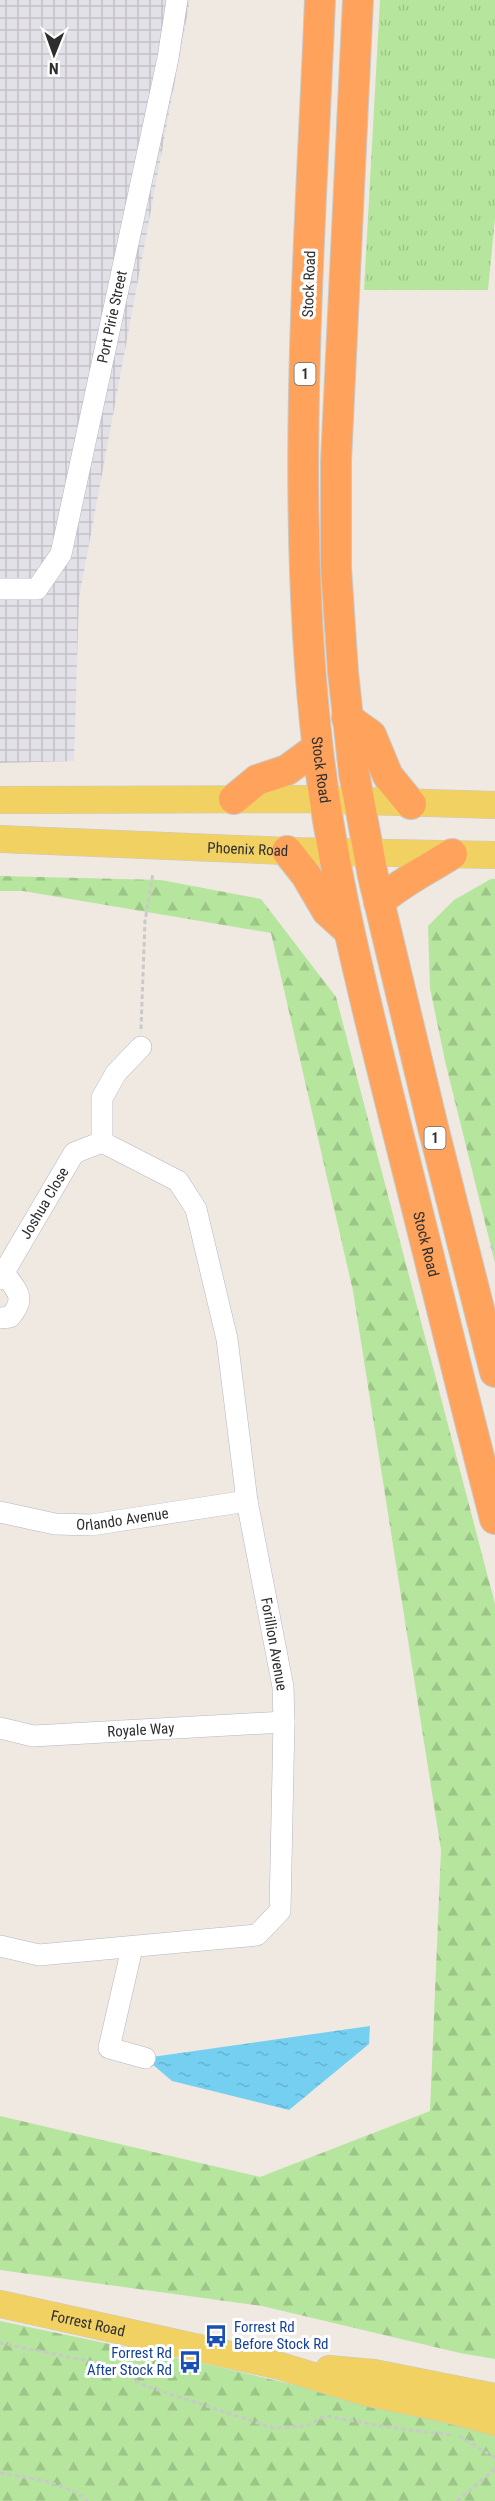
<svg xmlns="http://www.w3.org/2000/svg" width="495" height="2501" font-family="'Roboto Condensed',sans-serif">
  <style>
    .industrial { fill: url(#industrial-grid) }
    .grass { fill: url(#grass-tufts) }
    .forest { fill: url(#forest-firs) }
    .water { fill: url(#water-ripples) }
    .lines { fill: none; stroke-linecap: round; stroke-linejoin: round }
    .minor-casing { stroke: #b4b7c1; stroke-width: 22 }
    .major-casing { stroke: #c9c9c9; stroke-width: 28 }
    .highway-casing { stroke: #c9c9c9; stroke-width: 32 }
    .path { stroke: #c9c9c9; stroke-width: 3; stroke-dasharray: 4.5 3; stroke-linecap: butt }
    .minor { stroke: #fff; stroke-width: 21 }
    .major { stroke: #f2d163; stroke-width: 27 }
    .highway { stroke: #ffa35c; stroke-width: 30 }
    .labels { text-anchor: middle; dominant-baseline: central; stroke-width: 6; stroke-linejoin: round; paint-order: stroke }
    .shield { fill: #fff; stroke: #6d6d6d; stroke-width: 1.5 }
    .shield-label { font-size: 14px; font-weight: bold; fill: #2e2e2e }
    .street-label { font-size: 15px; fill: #2e2e2e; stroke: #fff }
    .transit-label { font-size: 15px; fill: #164399; stroke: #fff; text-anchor: start }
  </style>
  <defs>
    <pattern id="industrial-grid" width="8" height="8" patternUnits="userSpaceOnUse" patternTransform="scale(1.5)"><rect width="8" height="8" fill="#e3e1e8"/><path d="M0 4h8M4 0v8" fill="none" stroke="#c3c1c7"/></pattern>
    <pattern id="grass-tufts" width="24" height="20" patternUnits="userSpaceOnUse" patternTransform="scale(1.5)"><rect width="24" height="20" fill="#b6e59e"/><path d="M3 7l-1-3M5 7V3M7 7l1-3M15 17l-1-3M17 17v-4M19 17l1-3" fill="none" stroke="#9dc588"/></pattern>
    <pattern id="forest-firs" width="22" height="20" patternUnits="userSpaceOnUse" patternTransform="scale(1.5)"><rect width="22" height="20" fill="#b6e59e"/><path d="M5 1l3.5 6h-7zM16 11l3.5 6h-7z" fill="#9dc588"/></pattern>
    <pattern id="water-ripples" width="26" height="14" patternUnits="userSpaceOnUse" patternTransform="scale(1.5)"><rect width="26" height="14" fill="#75cff0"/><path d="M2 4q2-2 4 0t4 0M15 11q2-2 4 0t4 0" fill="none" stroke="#66b2ce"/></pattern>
  </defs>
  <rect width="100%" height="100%" fill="#efe9e1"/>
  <polygon class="industrial" points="0,0 190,0 79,598 74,761 0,763"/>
  <polygon class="grass" points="380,0 495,0 495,218 488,290 364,290"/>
  <g class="forest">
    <polygon points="0,876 161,880 261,899 336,997 495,1604 495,2359 460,2353 262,2306 0,2270 0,2116 260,2177 430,2111 441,1850 353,1291 271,933 23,891 0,891"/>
    <polygon points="491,879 495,879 495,1263 445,1061 430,988 428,926 454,900"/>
    <polygon points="0,2321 224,2368 495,2433 495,2501 0,2501"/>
  </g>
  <polygon class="water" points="370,2026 369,2044 289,2110 172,2081 145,2058"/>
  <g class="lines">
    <g class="minor-casing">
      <g id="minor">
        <path id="s1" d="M0 589H37L61 554 168 58 177 0"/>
        <polyline points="102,1142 102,1098 116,1073 141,1047"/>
        <path id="s2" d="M0 1279 74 1153 102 1142"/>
        <path d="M0 1318 10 1317C27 1298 17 1291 4 1273"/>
        <path id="s3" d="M0 1512 55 1524 91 1525 247 1501"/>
        <path id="s4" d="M0 1728 33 1736 284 1722"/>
        <polyline points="0,1946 39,1955 257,1935 280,1911 284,1722 283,1687 247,1501 227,1339 196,1209 178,1181 102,1142"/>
        <polyline points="132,1948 109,2048 145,2058"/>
      </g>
    </g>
    <g class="major-casing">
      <g id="major">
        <polyline points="0,800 299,799 495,805"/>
        <path id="s5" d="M0 839 287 851 495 855"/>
        <path id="s6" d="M0 2304 280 2366 369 2393 447 2409 495 2422"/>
        <polyline points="329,2369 374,2373 495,2397"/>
      </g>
    </g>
    <g class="highway-casing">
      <g id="highway">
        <path id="s7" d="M320 0C310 249 289 502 318 750 333 878 366 1004 397 1129 430 1259 461 1389 495 1519"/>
        <polyline points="358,0 336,461 336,567 343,672 354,773 373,876 433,1127 495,1372"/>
        <polyline points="347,718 371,735 388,776 411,804"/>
        <polyline points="234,799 257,780 287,770 317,748"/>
        <polyline points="287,851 306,875 327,911 349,931"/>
        <path d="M379 902C401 882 427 870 452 854"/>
      </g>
    </g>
    <g class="path">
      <polyline points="141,1029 145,921 153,873"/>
      <polyline points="491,1246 495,1252"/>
      <polyline points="0,2343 118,2367 140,2384 273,2428 306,2426 326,2416 393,2428 452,2435"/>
      <polyline points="459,2436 495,2458"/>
      <path d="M0 2473C31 2478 63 2481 88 2501"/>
      <polyline points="457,2501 495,2469"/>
    </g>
    <use href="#minor" class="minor"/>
    <use href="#major" class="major"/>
    <use href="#highway" class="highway"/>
  </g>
  <defs>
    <g id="bus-bare" transform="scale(1.8)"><path d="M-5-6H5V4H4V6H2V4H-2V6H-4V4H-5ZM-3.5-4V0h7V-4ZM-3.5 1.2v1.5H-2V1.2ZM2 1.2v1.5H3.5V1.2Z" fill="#1a4fb4" stroke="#fff" stroke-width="2.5" paint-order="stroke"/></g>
  </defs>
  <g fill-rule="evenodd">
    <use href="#bus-bare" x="216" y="2336"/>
    <use href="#bus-bare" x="190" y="2362"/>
  </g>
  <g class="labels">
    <g class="shield">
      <rect x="294.5" y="363" width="21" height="22" rx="4.5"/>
      <rect x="424.5" y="1127" width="21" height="22" rx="4.5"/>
    </g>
    <g class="shield-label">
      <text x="305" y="374">1</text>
      <text x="435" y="1138">1</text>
    </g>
    <g class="street-label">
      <text transform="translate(309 284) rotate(-88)">Stock Road</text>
      <text stroke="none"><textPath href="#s1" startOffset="322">Port Pirie Street</textPath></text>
      <text stroke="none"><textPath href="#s7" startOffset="771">Stock Road</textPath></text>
      <text stroke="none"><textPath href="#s5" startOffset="248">Phoenix Road</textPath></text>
      <text stroke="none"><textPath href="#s2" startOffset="88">Joshua Close</textPath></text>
      <text stroke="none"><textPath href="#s7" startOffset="1257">Stock Road</textPath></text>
      <text stroke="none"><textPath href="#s3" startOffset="124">Orlando Avenue</textPath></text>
      <text transform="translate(274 1644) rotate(80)">Forillion Avenue</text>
      <text stroke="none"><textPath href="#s4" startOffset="142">Royale Way</textPath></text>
      <text stroke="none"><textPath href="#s6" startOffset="90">Forrest Road</textPath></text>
    </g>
    <g class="transit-label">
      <text x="234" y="2327">Forrest Rd<tspan x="234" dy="17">Before Stock Rd</tspan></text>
      <text x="172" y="2353" text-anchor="end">Forrest Rd<tspan x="172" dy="17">After Stock Rd</tspan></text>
    </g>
  </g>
  <g transform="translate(54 54) rotate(181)" stroke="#ffffff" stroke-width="4.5" paint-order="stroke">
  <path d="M0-4.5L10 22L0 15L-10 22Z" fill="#2e2e2e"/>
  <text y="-9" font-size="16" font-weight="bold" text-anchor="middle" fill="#2e2e2e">N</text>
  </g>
</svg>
